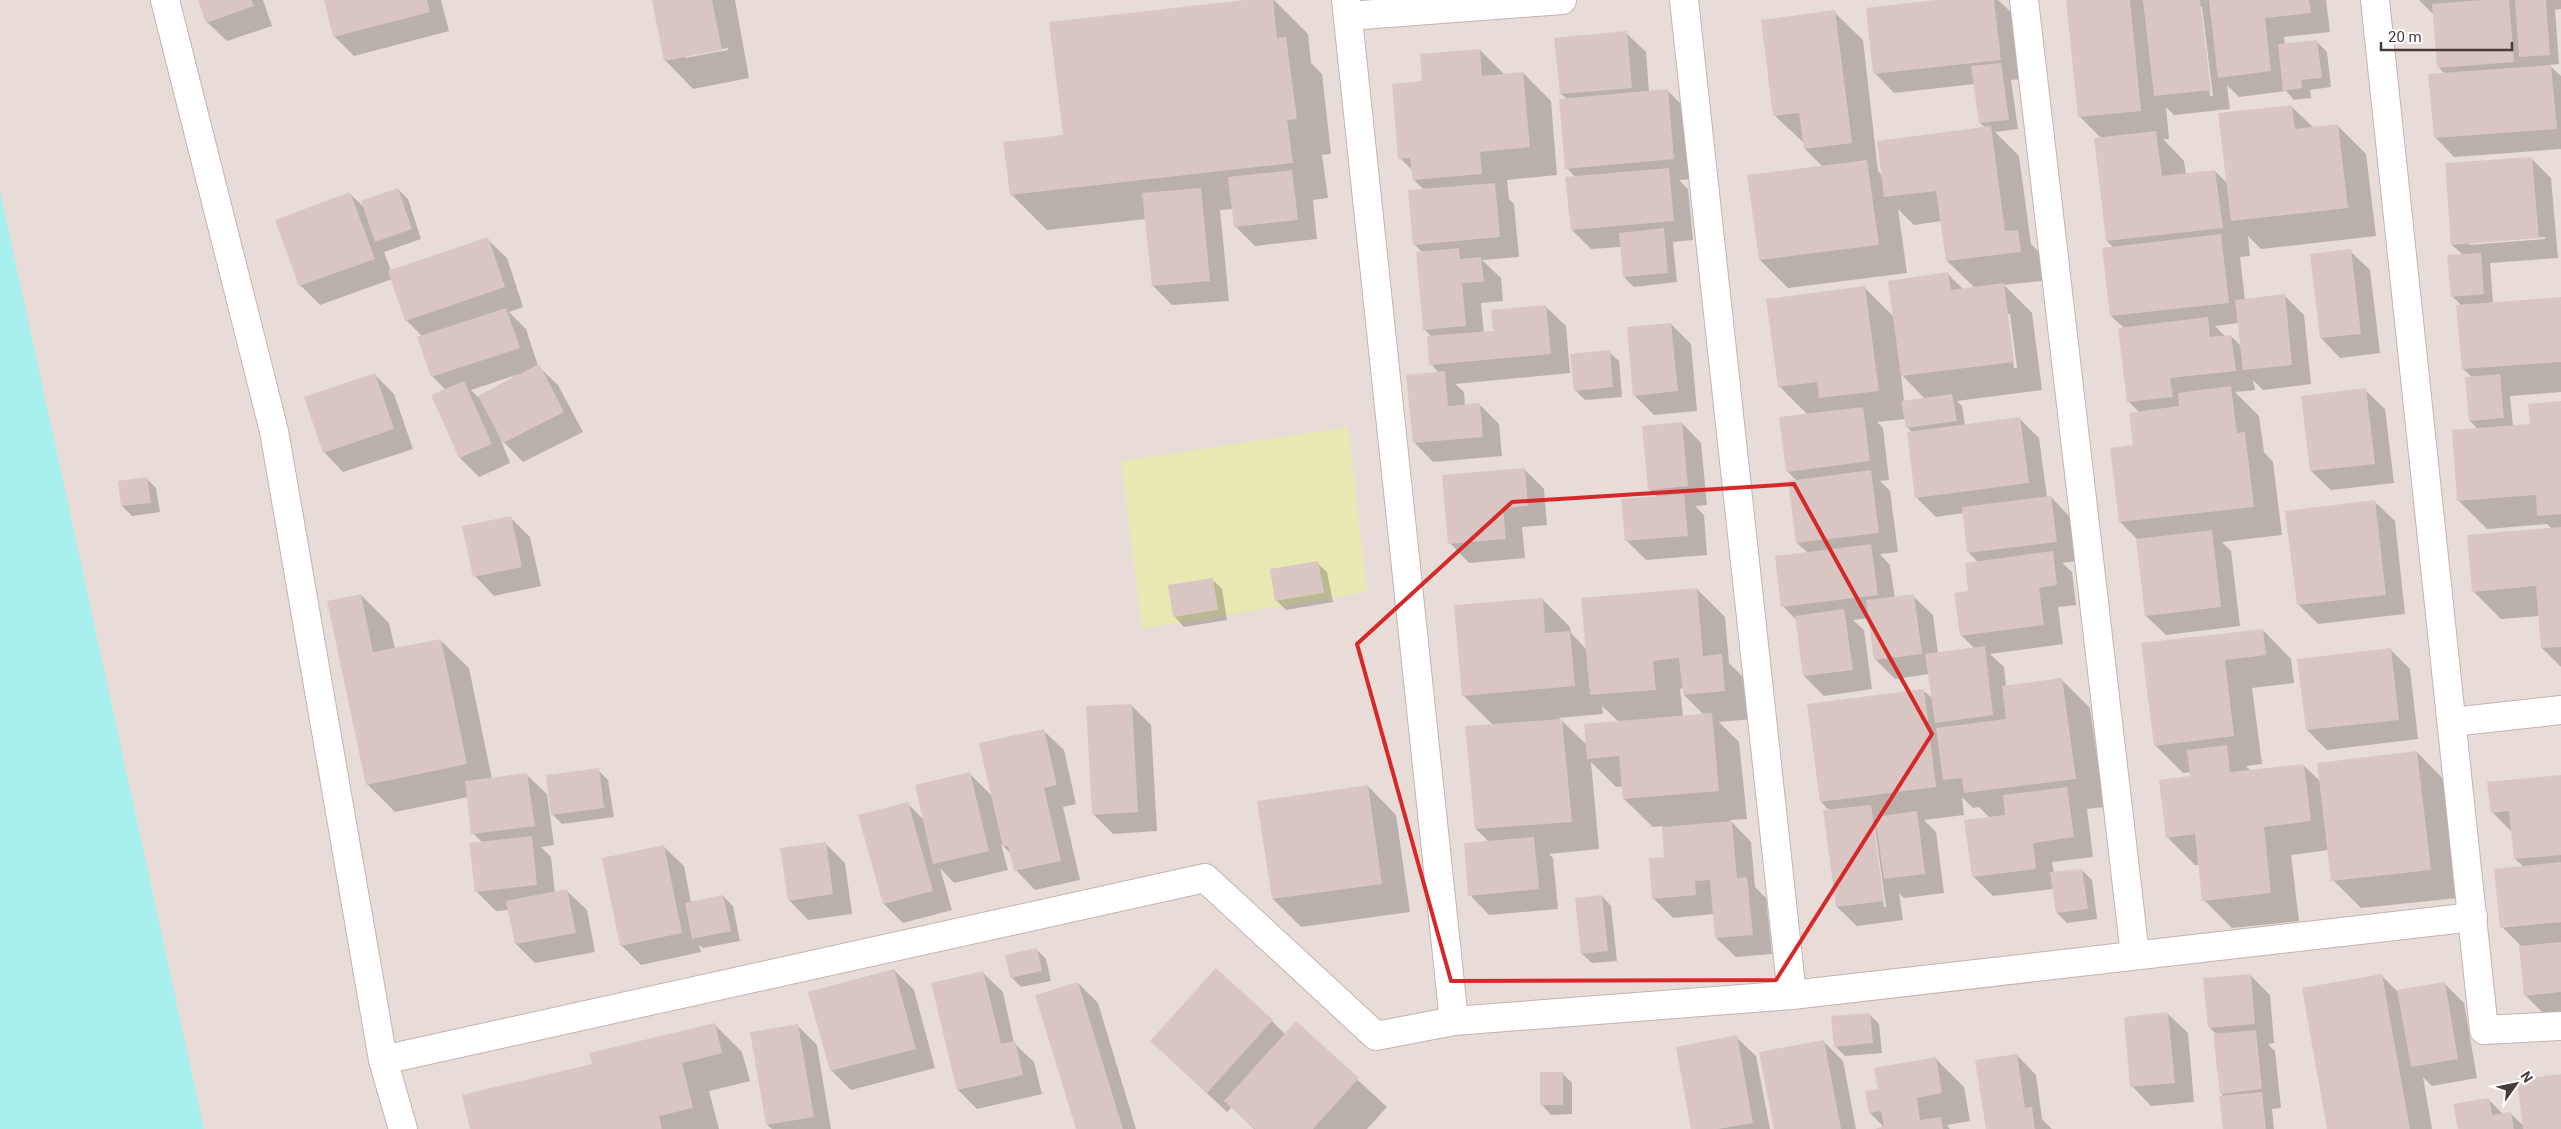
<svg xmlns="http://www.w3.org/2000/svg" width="2561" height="1129" font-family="Roboto,sans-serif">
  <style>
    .residential { fill: #e8dcd8 }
    .green { fill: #e8e8b3 }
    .water { fill: #a7f0ed }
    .shadow { fill: #0003; fill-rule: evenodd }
    .building { fill: #d9c6c2 }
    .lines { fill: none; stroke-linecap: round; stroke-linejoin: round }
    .minor-casing { stroke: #c3b3af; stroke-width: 30 }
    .minor { stroke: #fff; stroke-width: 28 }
    .marked { fill: none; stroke: #d62828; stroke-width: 4; stroke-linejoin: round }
  </style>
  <rect width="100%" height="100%" fill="#f5ecea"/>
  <polygon class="residential" points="0,0 2561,0 2561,1129 138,1129 0,463"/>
  <polygon class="green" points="1348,427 1367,592 1142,629 1121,461"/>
  <polygon class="water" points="0,191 204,1129 0,1129"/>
  <g class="shadow">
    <polygon points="200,0 263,0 272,26 227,41 207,22"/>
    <polygon points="325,0 441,0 449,31 354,56 334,36"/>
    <path d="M654 0H735L749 78 693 89 665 60ZM728 48V50L685 58V56Z"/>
    <polygon points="1256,0 1274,0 1308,34 1311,63 1322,74 1331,154 1322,155 1328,198 1313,200 1317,239 1255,246 1235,226 1233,209 1220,210 1229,301 1172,305 1153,286 1146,219 1047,230 1011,194 1064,136"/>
    <path d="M1946 0H1998L2013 14 2020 79 2011 80 2018 129 1995 132 2019 156 2031 244 2046 259 2049 280 2004 285 2032 313 2042 390 1957 401 1962 406 1965 425 2019 418 2039 438 2047 497H2051L2070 517 2076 561 2062 563 2072 572 2076 605 2058 607 2063 644 1990 654 2004 667 2006 687 2062 680 2090 708 2104 807 2087 809 2093 857 2052 862 2054 873 2082 870 2092 880 2097 919 2067 923 2057 913 2053 889 1993 896 1974 877 1990 818 1979 807 1973 808 1962 797 1964 815 1924 820 1936 832 1944 893 1904 898 1899 893 1903 920 1857 926 1837 907 1830 811 1821 802 1923 690 1933 699 1929 674 1895 679 1875 659 1870 618 1853 620 1864 630 1872 689 1824 696 1804 676 1797 621 1783 606 1808 553 1797 543V481L1787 471 1808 415 1779 386 1864 287 1894 317 1948 274 1964 290 1975 288 1947 261 1942 221 1914 225 1898 209 1907 273 1788 288 1760 260 1823 167 1805 149 1804 143 1774 115 1834 12 1863 40 1878 171 1883 177 1986 128 1980 123 1975 84 1894 93 1875 73ZM2007 314H2010L2017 368H2014ZM1901 374 1925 399 1904 402ZM1905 419 1907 427 1912 432 1916 497 1936 517 1964 513 1969 553 1978 562 1961 635 1975 649 1938 654 1933 615 1913 596 1895 598 1890 565 1880 554 1898 552 1890 491 1880 481 1889 480 1883 428 1877 422ZM1873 827H1875L1886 907H1884Z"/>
    <path d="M2067 0H2326L2330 32 2284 37 2285 45 2317 42 2327 52 2331 87 2310 90 2311 98 2294 100 2286 91 2239 97 2227 85 2230 109 2174 115 2166 107 2169 139H2163L2184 161 2186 174 2215 171 2228 184 2291 106 2314 128 2338 126 2366 154 2376 236 2261 249 2248 236 2250 256 2240 257 2245 300 2284 295 2304 315 2311 384 2263 390 2253 380 2255 390 2235 392 2259 416 2264 452 2273 462 2282 535 2222 542 2231 551 2240 626 2166 635 2146 616 2137 539 2120 522 2139 412 2128 401 2124 328 2111 316 2114 248 2107 241 2102 139 2079 116ZM2200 7H2202L2213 96H2210ZM2239 323 2241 346 2231 336 2226 337 2215 326Z"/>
    <polygon points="2419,0 2561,0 2561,9 2555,10 2559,64 2549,65 2561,76 2561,149 2454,157 2435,137 2445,74 2438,67 2434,15"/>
    <polygon points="1626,33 1646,52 1649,92 1667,90 1687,110 1693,179 1679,180 1688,189 1693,240 1673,242 1677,282 1634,287 1624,277 1621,247 1591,249 1572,230 1575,177 1567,168 1567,99 1561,94"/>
    <polygon points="1480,50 1505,75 1523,73 1551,101 1557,175 1507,180 1509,199 1514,204 1519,257 1482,260 1501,278 1503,301 1481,303 1484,333 1494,332 1546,307 1566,326 1570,373 1455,384 1464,392 1465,406 1480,405 1499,424 1502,456 1433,462 1414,442 1439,373 1431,364 1432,337 1424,329 1422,252 1414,244 1424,190 1414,180 1413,171 1400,158 1423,83"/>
    <path d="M2531 158 2551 178 2558 258 2490 263 2493 303 2561 298V392L2510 396 2513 426 2531 425 2561 403V667L2542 648 2539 616 2501 619 2473 591 2552 529 2547 524 2487 529 2459 501 2478 429 2470 421 2466 378 2472 377 2463 369 2462 306 2452 296 2463 255 2452 245ZM2545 237V239L2469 245V243Z"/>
    <path d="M398 189 408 199 421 239 384 252 391 271 487 239 507 258 523 307 509 312 526 329 538 366 558 385 583 432 523 462 500 438 510 463 479 477 460 458 446 390 432 376 423 337 406 320 392 279 320 305 301 286 276 221 349 193 365 208ZM519 374 478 397 471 390Z"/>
    <polygon points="2350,251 2370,270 2380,353 2340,358 2321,338"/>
    <polygon points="1671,324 1691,344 1697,411 1654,415 1634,395"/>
    <polygon points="1609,352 1619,361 1622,397 1585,400 1575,390"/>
    <polygon points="375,375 394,394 413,449 343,472 324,452"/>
    <polygon points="2365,390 2385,409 2394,483 2331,490 2311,471"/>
    <polygon points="1682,423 1701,443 1707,505 1695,506 1704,515 1707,555 1646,560 1626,540 1657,497 1649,489"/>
    <polygon points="1524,469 1544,489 1547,525 1522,527 1525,558 1469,563 1450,543"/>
    <polygon points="146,478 156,488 160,512 132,516 122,506"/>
    <polygon points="2375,502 2395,521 2405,614 2318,624 2298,604"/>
    <polygon points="511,518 530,537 541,586 494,596 475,576"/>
    <polygon points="1317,563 1327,572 1333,602 1286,610 1276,600"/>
    <polygon points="1212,579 1222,589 1227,620 1184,627 1175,617"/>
    <path d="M1697 589 1725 617 1729 663 1750 684 1753 719 1719 722 1739 742 1747 819 1730 820 1751 842 1755 887 1766 898 1772 954 1736 957 1716 938 1714 914 1673 918 1654 899 1666 858 1663 826 1653 827 1624 799 1623 786 1616 787 1591 762 1599 849 1549 854 1553 858 1558 909 1489 915 1470 895 1489 842 1476 829 1493 725 1463 695 1542 599 1570 627 1571 633 1587 650ZM1683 688 1684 695 1704 715 1683 716 1680 689ZM1602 706 1619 722 1587 745 1559 718 1603 714Z"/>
    <polygon points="361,595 389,623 395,649 440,640 469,668 492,779 527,775 547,794 554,845 541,847 551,857 555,893 567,891 587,910 595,952 535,963 516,944 509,910 496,911 476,891 482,842 473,833 468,797 395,812 367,784"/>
    <polygon points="2263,630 2291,659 2294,683 2252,688 2262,764 2246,766 2251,771 2303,765 2321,782 2417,752 2445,781 2458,898 2361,908 2333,880 2329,850 2291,855 2299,921 2232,928 2204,900 2200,865 2195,865 2167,837 2191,777 2191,772 2183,773 2155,745 2143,644"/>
    <polygon points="2390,649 2410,669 2418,739 2327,750 2307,730"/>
    <polygon points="1131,705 1151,725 1157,831 1113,834 1093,814"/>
    <polygon points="1044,731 1064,750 1076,804 1063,807 1080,880 1035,890 1016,870 1011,854 1001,844 1008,870 954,883 940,868 952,910 903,923 884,904 907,803 924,820 970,774 993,797"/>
    <polygon points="598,770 608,780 614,817 562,824 552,814"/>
    <polygon points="2561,777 2561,1013 2545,1015 2525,995 2521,946 2502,927 2524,867 2515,859 2512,832 2492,812"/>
    <polygon points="1368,786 1396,815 1410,912 1301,927 1273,899"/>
    <polygon points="825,843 845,863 852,914 808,920 789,900"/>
    <polygon points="664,847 684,866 691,903 723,896 733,906 740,941 703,948 699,945 701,952 641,965 621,945"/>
    <polygon points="1602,896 1611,906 1617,961 1592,963 1582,954"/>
    <polygon points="1036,949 1046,959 1051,981 1021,987 1011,977"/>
    <polygon points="894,970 914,990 935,1068 851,1090 831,1070"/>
    <polygon points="983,973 1003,992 1014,1043 1034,1062 1042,1094 977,1109 958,1090"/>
    <polygon points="2250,975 2270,995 2274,1043 2268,1044 2275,1051 2281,1108 2272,1109 2274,1129 2224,1129 2224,1097 2221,1093 2217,1035 2209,1027"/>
    <polygon points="2381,975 2397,991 2444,983 2464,1003 2477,1078 2432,1086 2423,1077 2432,1129 2328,1129"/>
    <polygon points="1078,983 1098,1003 1136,1129 1077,1129"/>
    <polygon points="1869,1014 1879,1024 1882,1053 1845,1056 1835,1046"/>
    <polygon points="2168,1014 2188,1033 2194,1102 2151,1106 2132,1086"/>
    <polygon points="1272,1021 1286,1035 1296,1023 1387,1107 1367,1129 1254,1129 1232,1107 1227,1112 1151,1041"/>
    <polygon points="714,1024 742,1052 750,1081 709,1091 719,1129 471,1129 594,1064"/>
    <polygon points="797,1025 817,1045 831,1129 772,1129 767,1125"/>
    <polygon points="1736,1037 1756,1056 1770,1129 1692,1129"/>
    <polygon points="1823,1041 1843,1061 1856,1129 1775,1129"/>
    <polygon points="2017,1055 2036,1075 2042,1119 2052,1129 1987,1129"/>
    <polygon points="1936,1059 1964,1087 1970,1121 1947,1125 1950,1129 1876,1129 1885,1128 1870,1113 1879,1090"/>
    <polygon points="1562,1073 1572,1083 1572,1114 1551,1115 1542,1105"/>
    <polygon points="2561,1075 2561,1129 2459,1129 2489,1100 2504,1115 2511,1114 2524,1126"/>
  </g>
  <g class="building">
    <polygon points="198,0 251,0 254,6 206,23"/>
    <polygon points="324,0 427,0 430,12 333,37"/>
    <polygon points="652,0 712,0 722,50 664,61"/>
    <polygon points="1245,0 1273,0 1277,38 1286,37 1297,119 1287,120 1293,163 1010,195 1003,142 1063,135 1049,22"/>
    <polygon points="1935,0 1994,0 2001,60 1873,74 1866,8"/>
    <polygon points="2066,0 2130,0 2141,111 2078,117"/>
    <polygon points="2143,0 2200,0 2211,90 2154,96"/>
    <polygon points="2209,0 2309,0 2311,13 2265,18 2271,71 2218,78"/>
    <polygon points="2483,0 2509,0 2514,62 2437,68 2432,4"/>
    <polygon points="2515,0 2546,0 2550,55 2519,57"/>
    <polygon points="1835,10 1852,143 1804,149 1799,113 1773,116 1761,20"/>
    <polygon points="1627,31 1632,88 1560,94 1554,38"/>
    <polygon points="2317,40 2322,78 2301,80 2302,88 2283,91 2278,44"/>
    <polygon points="1480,49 1482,76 1523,72 1530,147 1480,152 1482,174 1413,180 1410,158 1398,159 1392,84 1422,81 1420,54"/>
    <polygon points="2001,63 2009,120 1979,123 1971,66"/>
    <polygon points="2551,65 2557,129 2434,138 2428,74"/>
    <polygon points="1668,89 1674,159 1565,169 1559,99"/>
    <polygon points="2292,105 2295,129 2338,124 2348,208 2231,221 2218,113"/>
    <polygon points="1991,126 2005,231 2018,230 2021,252 1946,261 1936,191 1884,197 1877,141"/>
    <polygon points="2156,131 2162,176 2215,170 2223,228 2106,241 2094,138"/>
    <polygon points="2532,157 2539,238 2451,245 2445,163"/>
    <polygon points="1867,160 1879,245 1759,260 1747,175"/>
    <polygon points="1669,168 1674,221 1571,230 1565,177"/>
    <polygon points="1292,170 1298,220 1234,227 1228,177"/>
    <polygon points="1495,183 1500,237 1413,245 1408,190"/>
    <polygon points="398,188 412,229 375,242 361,201"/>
    <polygon points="1201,188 1210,281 1152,286 1142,193"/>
    <polygon points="350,192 375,259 299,286 275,220"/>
    <polygon points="1664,228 1668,273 1623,277 1619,233"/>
    <polygon points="2221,234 2229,303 2110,316 2102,248"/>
    <polygon points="488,237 505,287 405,321 388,271"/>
    <polygon points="1459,248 1460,259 1481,257 1484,282 1462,283 1466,326 1423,330 1416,252"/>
    <polygon points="2351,249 2361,334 2320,338 2310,254"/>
    <polygon points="2481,253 2484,294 2451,297 2447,255"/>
    <polygon points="1948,272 1951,290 2004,283 2014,362 1901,376 1888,281"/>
    <polygon points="1865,286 1879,391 1819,398 1817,382 1778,387 1766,299"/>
    <polygon points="2285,294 2292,365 2243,370 2235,300"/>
    <polygon points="2561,297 2561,362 2462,369 2456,305"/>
    <polygon points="1546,305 1551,354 1429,365 1427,336 1493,331 1491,310"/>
    <polygon points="506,308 520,348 431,377 417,337"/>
    <polygon points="2208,317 2210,337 2231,335 2236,371 2170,378 2173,397 2127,402 2118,328"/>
    <polygon points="1671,323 1678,391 1633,396 1627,327"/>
    <polygon points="1610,350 1613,387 1574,391 1570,354"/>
    <polygon points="539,364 564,412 503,443 478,396"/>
    <polygon points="1445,371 1448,406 1480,403 1483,437 1413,443 1406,375"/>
    <polygon points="375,373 394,429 323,453 304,397"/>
    <polygon points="2500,374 2504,418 2469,421 2465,377"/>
    <polygon points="464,381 492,444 459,458 431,395"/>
    <polygon points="2231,386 2237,433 2245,432 2254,507 2119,522 2110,448 2133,445 2129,413 2179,406 2178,393"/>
    <polygon points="2366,388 2375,464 2310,471 2301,396"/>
    <polygon points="1952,394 1957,421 1906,428 1901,401"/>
    <polygon points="2561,401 2561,514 2537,516 2536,495 2457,501 2452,430 2530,424 2528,404"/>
    <polygon points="1863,407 1870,461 1786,472 1779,417"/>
    <polygon points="2020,417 2029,483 1915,498 1907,432"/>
    <polygon points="1682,422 1688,486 1648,490 1642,426"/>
    <polygon points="1525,468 1528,506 1503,508 1506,539 1448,544 1442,475"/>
    <polygon points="1871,470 1879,533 1796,543 1788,481"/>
    <polygon points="147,477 151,503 121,506 118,481"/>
    <polygon points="1684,494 1688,536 1625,541 1621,499"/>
    <polygon points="2051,496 2057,542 1967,553 1962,507"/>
    <polygon points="2375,500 2386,595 2297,605 2285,511"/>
    <polygon points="511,516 522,567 473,577 462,526"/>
    <polygon points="2561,527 2561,647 2541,648 2536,586 2472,592 2467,535"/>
    <polygon points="2212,530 2221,607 2145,616 2136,539"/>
    <polygon points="1871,544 1878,595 1781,607 1775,556"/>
    <polygon points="2053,551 2057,585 2039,588 2044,625 1960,636 1954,593 1968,591 1965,563"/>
    <polygon points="1318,561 1324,593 1275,601 1270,569"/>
    <polygon points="1213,578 1218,610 1173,617 1168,585"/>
    <polygon points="1697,588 1703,656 1722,654 1725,691 1683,695 1679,658 1653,661 1656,690 1590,695 1581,598"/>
    <polygon points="361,594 373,652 441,639 467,764 366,785 327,601"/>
    <polygon points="1914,594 1922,654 1874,660 1866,600"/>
    <polygon points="1543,598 1545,633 1570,631 1575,686 1462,696 1454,605"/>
    <polygon points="1844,609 1853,670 1803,676 1795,616"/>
    <polygon points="2263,629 2266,655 2225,660 2234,736 2154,746 2141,643"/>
    <polygon points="1985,646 1993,715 1935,723 1925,654"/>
    <polygon points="2391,648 2399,720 2306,730 2297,659"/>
    <polygon points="2062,678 2076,779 1964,793 1962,778 1943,780 1936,728 2006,719 2002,686"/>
    <polygon points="1924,689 1936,787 1820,802 1807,704"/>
    <polygon points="1132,704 1138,812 1092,815 1086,706"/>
    <polygon points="1712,713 1719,791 1623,799 1619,756 1587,759 1584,724"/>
    <polygon points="1562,719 1572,822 1475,829 1465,726"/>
    <polygon points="1044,729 1057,785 1044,788 1061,861 1014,871 1008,846 1003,847 979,743"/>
    <polygon points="2227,745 2230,772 2304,764 2311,821 2264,827 2271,893 2202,901 2195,834 2166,838 2159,780 2190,776 2187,750"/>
    <polygon points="2417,751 2431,870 2331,881 2317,763"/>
    <polygon points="599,768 604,808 551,815 546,775"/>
    <polygon points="970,772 989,851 933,864 915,785"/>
    <polygon points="527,773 535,826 471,834 465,781"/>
    <polygon points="2561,775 2561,855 2514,859 2509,811 2491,813 2487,782"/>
    <polygon points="1368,785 1382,884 1272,899 1257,801"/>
    <polygon points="2067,787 2074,837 2033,843 2036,869 1972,877 1964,820 2005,815 2003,795"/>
    <polygon points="908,802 933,891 883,904 858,815"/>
    <polygon points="1871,805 1884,901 1836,907 1823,810"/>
    <polygon points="1917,811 1925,874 1884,879 1875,817"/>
    <polygon points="1732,821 1737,878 1747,877 1753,935 1715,938 1710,880 1695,881 1696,895 1652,899 1649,858 1664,857 1662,827"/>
    <polygon points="532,836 537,885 475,892 469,843"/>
    <polygon points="1534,837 1539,889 1468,896 1464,843"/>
    <polygon points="826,842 833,894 788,901 780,848"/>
    <polygon points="664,845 682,933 620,946 602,858"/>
    <polygon points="2561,862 2561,922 2500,928 2494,869"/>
    <polygon points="2082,869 2088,909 2056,913 2050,872"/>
    <polygon points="567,889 576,933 515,944 506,901"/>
    <polygon points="723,895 731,931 692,939 685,903"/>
    <polygon points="1602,895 1608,951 1581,954 1575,898"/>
    <polygon points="2561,942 2561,992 2524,996 2519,946"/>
    <polygon points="1037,948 1042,971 1010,978 1005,955"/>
    <polygon points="1216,968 1273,1020 1207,1093 1150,1041"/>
    <polygon points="894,969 916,1049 830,1071 808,992"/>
    <polygon points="983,971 1001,1044 1015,1041 1023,1075 957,1090 931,983"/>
    <polygon points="2251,974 2255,1024 2208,1028 2203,978"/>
    <polygon points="2382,974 2410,1129 2327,1129 2302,988"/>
    <polygon points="1078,982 1123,1129 1076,1129 1035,995"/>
    <polygon points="2445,982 2458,1059 2411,1067 2397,990"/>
    <polygon points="2168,1012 2175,1083 2130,1087 2124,1017"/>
    <polygon points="1870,1013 1873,1043 1834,1047 1831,1016"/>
    <polygon points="1296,1021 1359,1078 1313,1129 1255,1129 1224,1101"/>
    <polygon points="715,1023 722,1053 682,1063 693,1108 659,1116 662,1129 470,1129 462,1095 592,1064 589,1053"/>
    <polygon points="798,1024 814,1117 766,1125 750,1032"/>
    <polygon points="2256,1030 2262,1089 2220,1094 2213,1034"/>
    <polygon points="1737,1035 1753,1123 1718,1129 1691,1129 1676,1047"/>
    <polygon points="1824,1040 1841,1129 1774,1129 1759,1052"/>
    <polygon points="2017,1054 2025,1108 2032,1107 2035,1129 1986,1129 1975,1060"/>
    <polygon points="1936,1057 1942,1093 1917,1098 1920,1120 1941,1117 1943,1129 1875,1129 1884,1126 1881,1111 1869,1113 1865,1091 1878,1089 1874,1068"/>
    <rect x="1540" y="1072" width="23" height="33"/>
    <polygon points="2561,1074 2561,1129 2523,1129 2517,1079"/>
    <polygon points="2262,1092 2266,1129 2223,1129 2219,1096"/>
    <polygon points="2489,1098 2492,1115 2511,1112 2514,1129 2458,1129 2453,1104"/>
  </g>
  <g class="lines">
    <g class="minor-casing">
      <g id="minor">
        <polyline points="165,0 274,431 383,1060 403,1129"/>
        <polyline points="1346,0 1454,1021"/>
        <polyline points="1684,0 1792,995"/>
        <polyline points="2024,0 2135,955"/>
        <polyline points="2375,0 2484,1030 2561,1026"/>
        <polyline points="1348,16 1562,0"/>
        <polyline points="2452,722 2561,710"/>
        <polyline points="383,1060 1205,878 1376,1036 1454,1021 1792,995 2473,917"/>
      </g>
    </g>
    <use href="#minor" class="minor"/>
  </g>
  <path class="marked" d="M1794 484 1932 734 1776 980 1451 981 1357 644 1512 502Z"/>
  <g transform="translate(2516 1084) rotate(57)" stroke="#ffffff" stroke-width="4" paint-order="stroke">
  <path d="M0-4L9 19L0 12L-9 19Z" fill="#493a38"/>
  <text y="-8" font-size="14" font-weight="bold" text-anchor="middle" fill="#493a38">N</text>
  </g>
  <path d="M2381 42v8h131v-8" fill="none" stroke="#493a38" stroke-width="2.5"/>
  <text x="2388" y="42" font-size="15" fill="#493a38" stroke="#ffffff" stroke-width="4" paint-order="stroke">20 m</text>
</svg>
